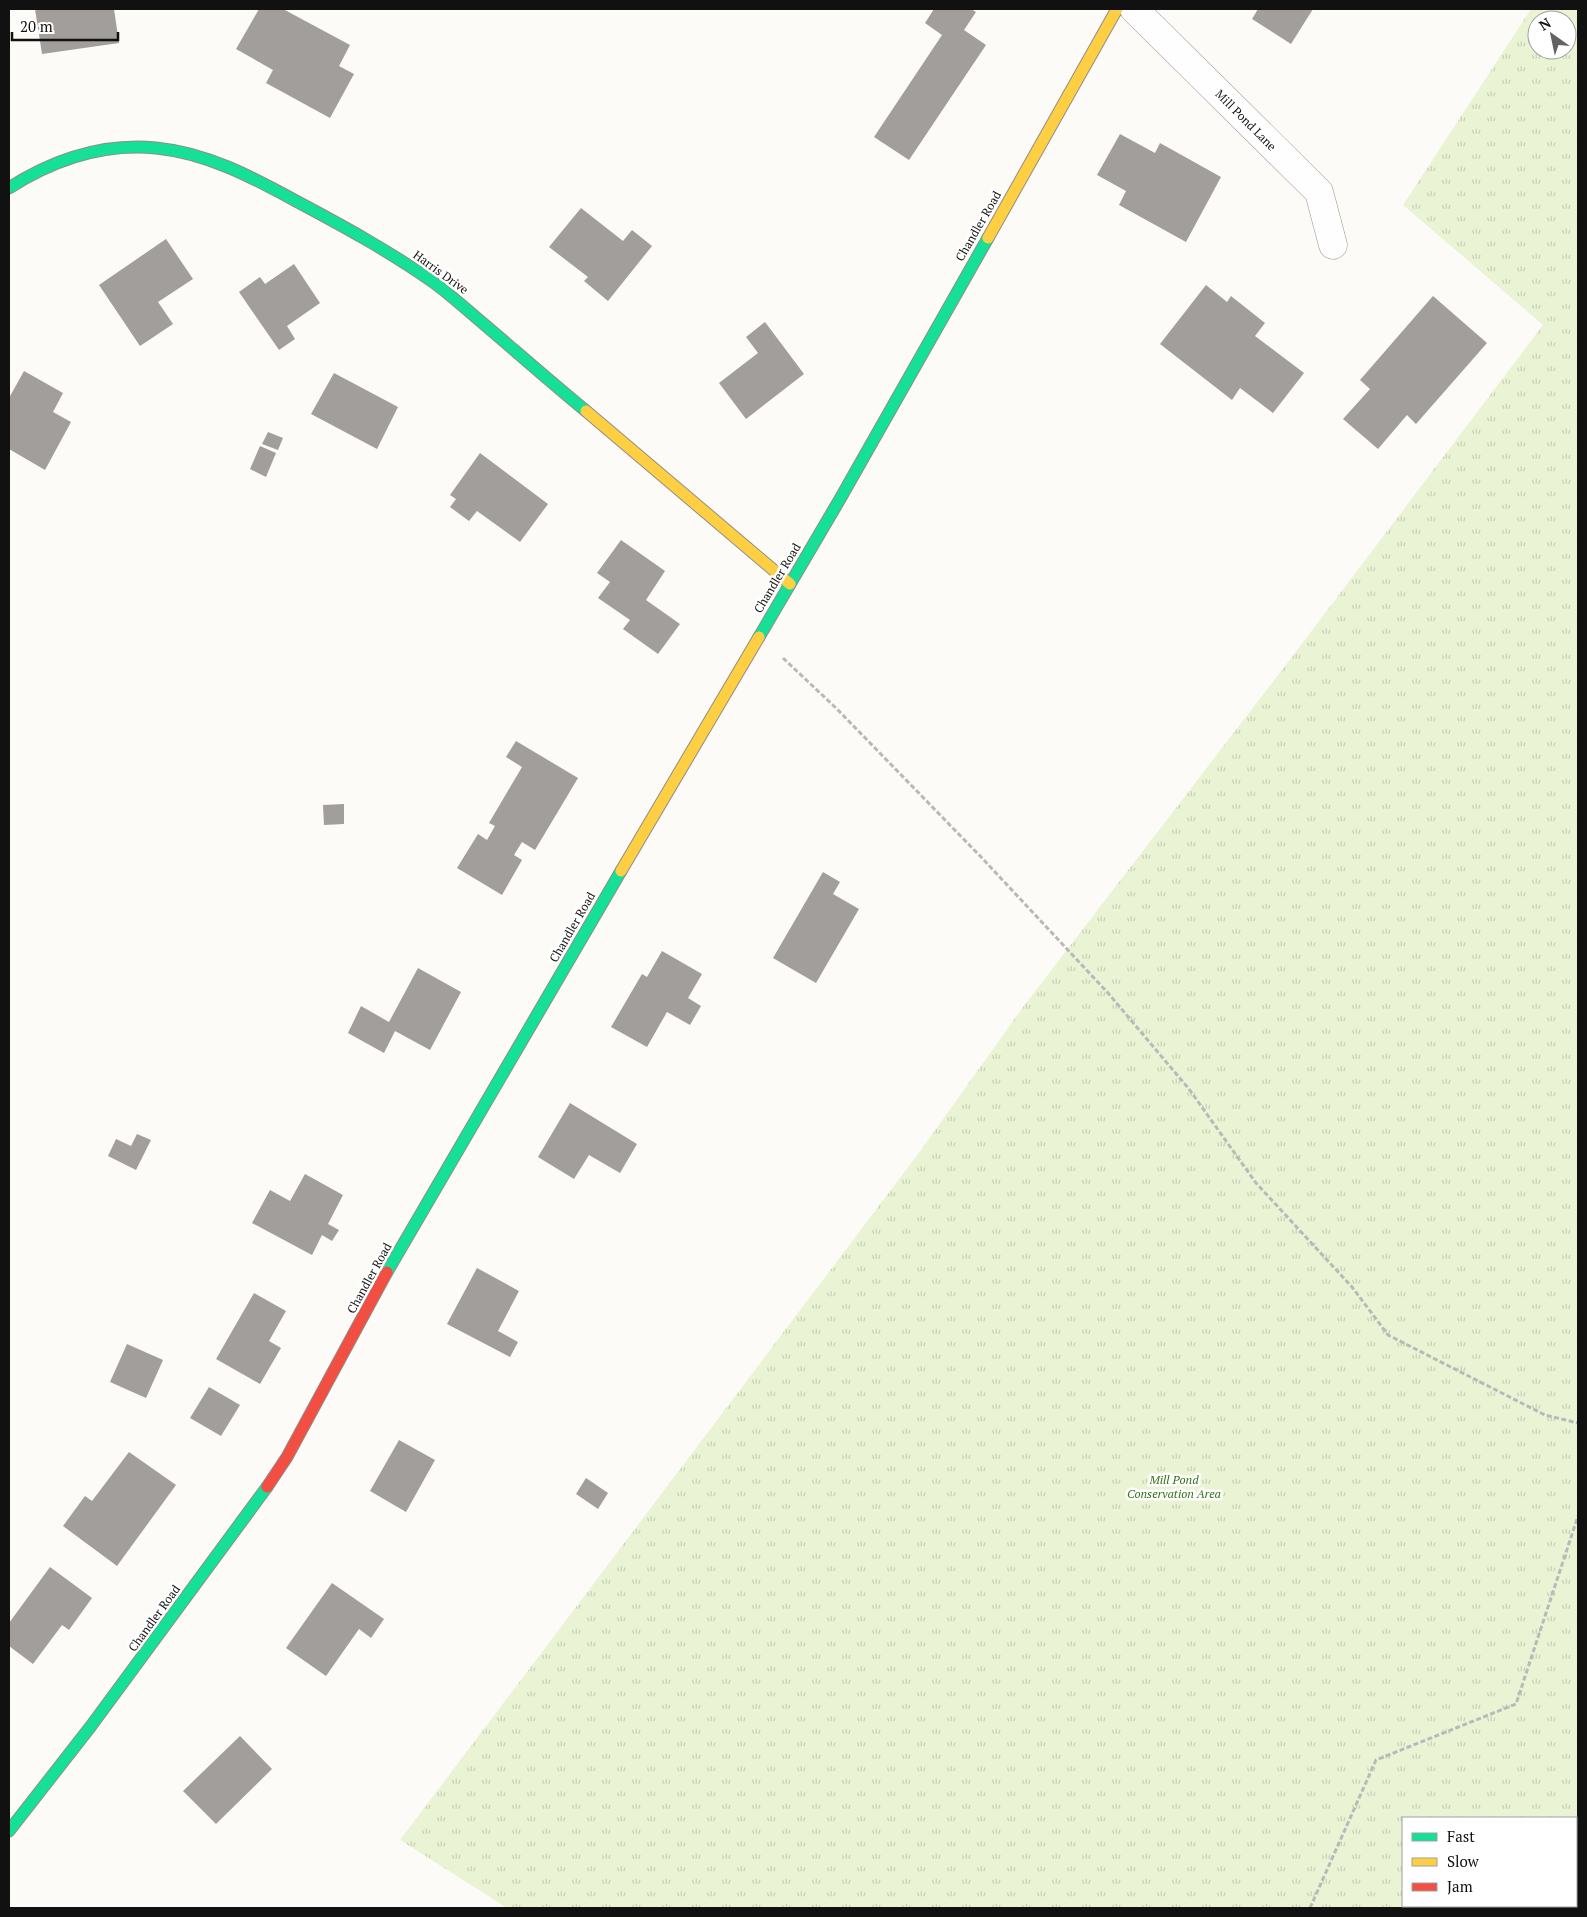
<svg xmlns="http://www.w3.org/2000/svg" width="1587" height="1917" font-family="'PT Serif',serif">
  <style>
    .grass { fill: url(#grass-tufts); fill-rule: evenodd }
    .building { fill: #a19e9c }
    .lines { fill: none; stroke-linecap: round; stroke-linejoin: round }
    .street-casing { stroke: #979695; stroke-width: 29 }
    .fast-casing { stroke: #8e8d8b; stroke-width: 13 }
    .slow-casing { stroke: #8e8d8b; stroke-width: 13 }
    .jam-casing { stroke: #8e8d8b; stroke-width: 13 }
    .path { stroke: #b9b9b8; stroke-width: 3; stroke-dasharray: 5 2.5; stroke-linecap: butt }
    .street { stroke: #fffefe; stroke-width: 28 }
    .fast { stroke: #16e098; stroke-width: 11 }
    .slow { stroke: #ffcf43; stroke-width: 11 }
    .jam { stroke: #f24e42; stroke-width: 11 }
    .labels { text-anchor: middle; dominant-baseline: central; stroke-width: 5; stroke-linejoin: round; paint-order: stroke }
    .street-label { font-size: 12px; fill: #111; stroke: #fff }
    .park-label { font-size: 12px; font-style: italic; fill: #347218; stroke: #fff }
  </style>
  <defs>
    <pattern id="grass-tufts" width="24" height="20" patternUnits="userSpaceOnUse" patternTransform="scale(1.25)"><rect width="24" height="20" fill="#eaf4d5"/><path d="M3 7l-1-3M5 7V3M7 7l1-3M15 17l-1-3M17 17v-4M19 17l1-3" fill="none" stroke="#c8d0b6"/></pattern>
  </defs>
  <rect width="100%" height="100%" fill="#fdfbf7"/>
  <path class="grass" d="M1531 9H1578V1908H507L400 1840 921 1150 1023 1007 1288 662 1543 325 1403 205ZM1537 20H1567V50H1537ZM1403 1818H1576V1906H1403Z"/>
  <g class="building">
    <polygon points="35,9 114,9 119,43 42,54"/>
    <polygon points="259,9 283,9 350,45 339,66 354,74 330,118 266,83 273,70 236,49"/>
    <polygon points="934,9 971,9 976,12 964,30 986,45 909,160 874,137 942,35 925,23"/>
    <polygon points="1258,9 1313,9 1291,44 1252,19"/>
    <polygon points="1120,134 1155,153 1160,143 1221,177 1186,242 1119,205 1126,191 1097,175"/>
    <polygon points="581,208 623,241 632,230 652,246 608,301 584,281 588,277 549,247"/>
    <polygon points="166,239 193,279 158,302 173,324 140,346 99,285"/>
    <polygon points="294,264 320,303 287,326 295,339 279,350 239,292 260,277 265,284"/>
    <polygon points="1206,285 1227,302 1231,296 1265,323 1255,336 1304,373 1273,413 1240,388 1232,400 1160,344"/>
    <polygon points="1433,296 1487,343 1416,424 1407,415 1378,449 1343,419 1370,389 1360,380"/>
    <polygon points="765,322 804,374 746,419 719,383 758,353 746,337"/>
    <polygon points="24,371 63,393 53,412 71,422 45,470 9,449 9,398"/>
    <polygon points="334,373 398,407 377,449 311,414"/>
    <polygon points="268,432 283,438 278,450 262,444"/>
    <polygon points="260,446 276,453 266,477 250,469"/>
    <polygon points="480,453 548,504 520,542 477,511 469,521 450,507 456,499 450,495"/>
    <polygon points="621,540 665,571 646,600 680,624 658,654 623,629 630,620 598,598 610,582 597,573"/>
    <polygon points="516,741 578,778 535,850 522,842 514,855 522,860 502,895 457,868 478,834 487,840 495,826 489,823 522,767 506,757"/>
    <polygon points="344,804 344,824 324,825 323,805"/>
    <polygon points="823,872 840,882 833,894 859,909 816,983 773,958"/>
    <polygon points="662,951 702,974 688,998 701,1006 690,1025 667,1012 647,1047 611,1027 642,974 647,977"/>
    <polygon points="418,968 461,992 430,1050 395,1031 384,1053 348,1033 361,1006 389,1022"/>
    <polygon points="570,1103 637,1144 620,1173 589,1155 574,1179 538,1157"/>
    <polygon points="137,1134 151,1140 136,1170 108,1156 116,1139 131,1146"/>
    <polygon points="305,1174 343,1195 328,1224 339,1230 332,1241 322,1235 312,1255 252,1223 270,1190 290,1201"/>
    <polygon points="477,1268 519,1291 498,1331 518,1342 510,1357 447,1324"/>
    <polygon points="254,1293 286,1311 269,1341 281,1348 260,1384 216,1359"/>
    <polygon points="127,1344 163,1360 146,1398 110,1382"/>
    <polygon points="209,1387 240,1405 221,1436 190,1418"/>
    <polygon points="399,1440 435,1460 406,1512 370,1491"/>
    <polygon points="129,1452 176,1485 117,1566 63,1526 85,1496 92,1501"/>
    <polygon points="586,1478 608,1493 598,1509 576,1494"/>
    <polygon points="50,1567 92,1598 69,1630 62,1625 33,1664 9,1646 9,1623"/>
    <polygon points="332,1583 384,1619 371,1638 359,1629 326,1676 286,1648"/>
    <polygon points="240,1736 272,1769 216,1824 183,1791"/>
  </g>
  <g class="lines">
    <g class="street-casing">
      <polyline id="street" points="1134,9 1319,192 1333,245"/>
    </g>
    <g class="fast-casing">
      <g id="fast">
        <path d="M9 188C53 160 103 143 156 148 207 153 252 177 296 201 343 226 389 251 433 282 451 295 468 311 485 325 519 354 552 383 586 411"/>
        <polyline points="759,637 840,499 988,238"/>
        <polyline points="387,1272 621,871"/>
        <polyline points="9,1831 91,1726 267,1487"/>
      </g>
    </g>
    <g class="slow-casing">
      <g id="slow">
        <polyline points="988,238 1117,9"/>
        <polyline points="586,411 790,584"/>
        <polyline points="621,871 759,637"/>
      </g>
    </g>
    <g class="jam-casing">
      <polyline id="jam" points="267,1487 287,1457 387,1272"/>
    </g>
    <g class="path">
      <polyline points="783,658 836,708 982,858 1108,993 1189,1089 1256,1183 1352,1287 1388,1335 1545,1415 1578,1423"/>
      <polyline points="1310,1908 1376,1760 1516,1704 1578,1516"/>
    </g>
    <use href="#street" class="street"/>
    <use href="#fast" class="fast"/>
    <use href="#slow" class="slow"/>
    <use href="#jam" class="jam"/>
  </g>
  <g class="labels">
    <g class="street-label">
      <text transform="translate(1246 120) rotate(45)">Mill Pond Lane</text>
      <text transform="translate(978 226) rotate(-60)">Chandler Road</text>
      <text transform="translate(441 272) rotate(36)">Harris Drive</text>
      <text transform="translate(777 578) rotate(-59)">Chandler Road</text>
      <text transform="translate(572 927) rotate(-60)">Chandler Road</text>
      <text transform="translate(369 1278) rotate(-61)">Chandler Road</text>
      <text transform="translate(154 1618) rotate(-54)">Chandler Road</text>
    </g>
    <g class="park-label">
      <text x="1174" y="1479">Mill Pond<tspan x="1174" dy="14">Conservation Area</tspan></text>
    </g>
  </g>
  <rect width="1587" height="1917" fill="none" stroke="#111111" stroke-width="20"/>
  <rect x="1402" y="1817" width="175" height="90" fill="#ffffff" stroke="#a0a0a0"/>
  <rect x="1412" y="1833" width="25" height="8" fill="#16e098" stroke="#a0a0a0"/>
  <text x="1447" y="1842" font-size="15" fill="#111111">Fast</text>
  <rect x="1412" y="1858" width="25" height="8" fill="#ffcf43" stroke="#a0a0a0"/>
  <text x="1447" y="1867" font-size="15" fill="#111111">Slow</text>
  <rect x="1412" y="1883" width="25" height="8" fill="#f24e42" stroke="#a0a0a0"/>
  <text x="1447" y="1892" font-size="15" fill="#111111">Jam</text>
  <g transform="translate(1552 35) rotate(327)"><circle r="24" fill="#ffffff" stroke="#a0a0a0"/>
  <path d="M0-4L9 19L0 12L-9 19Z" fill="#646362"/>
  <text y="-8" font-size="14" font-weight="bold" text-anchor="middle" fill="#111111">N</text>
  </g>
  <path d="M12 32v8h106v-8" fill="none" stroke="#111111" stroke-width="2.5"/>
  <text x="20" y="32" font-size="15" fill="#111111" stroke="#ffffff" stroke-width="4" paint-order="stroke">20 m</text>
</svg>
